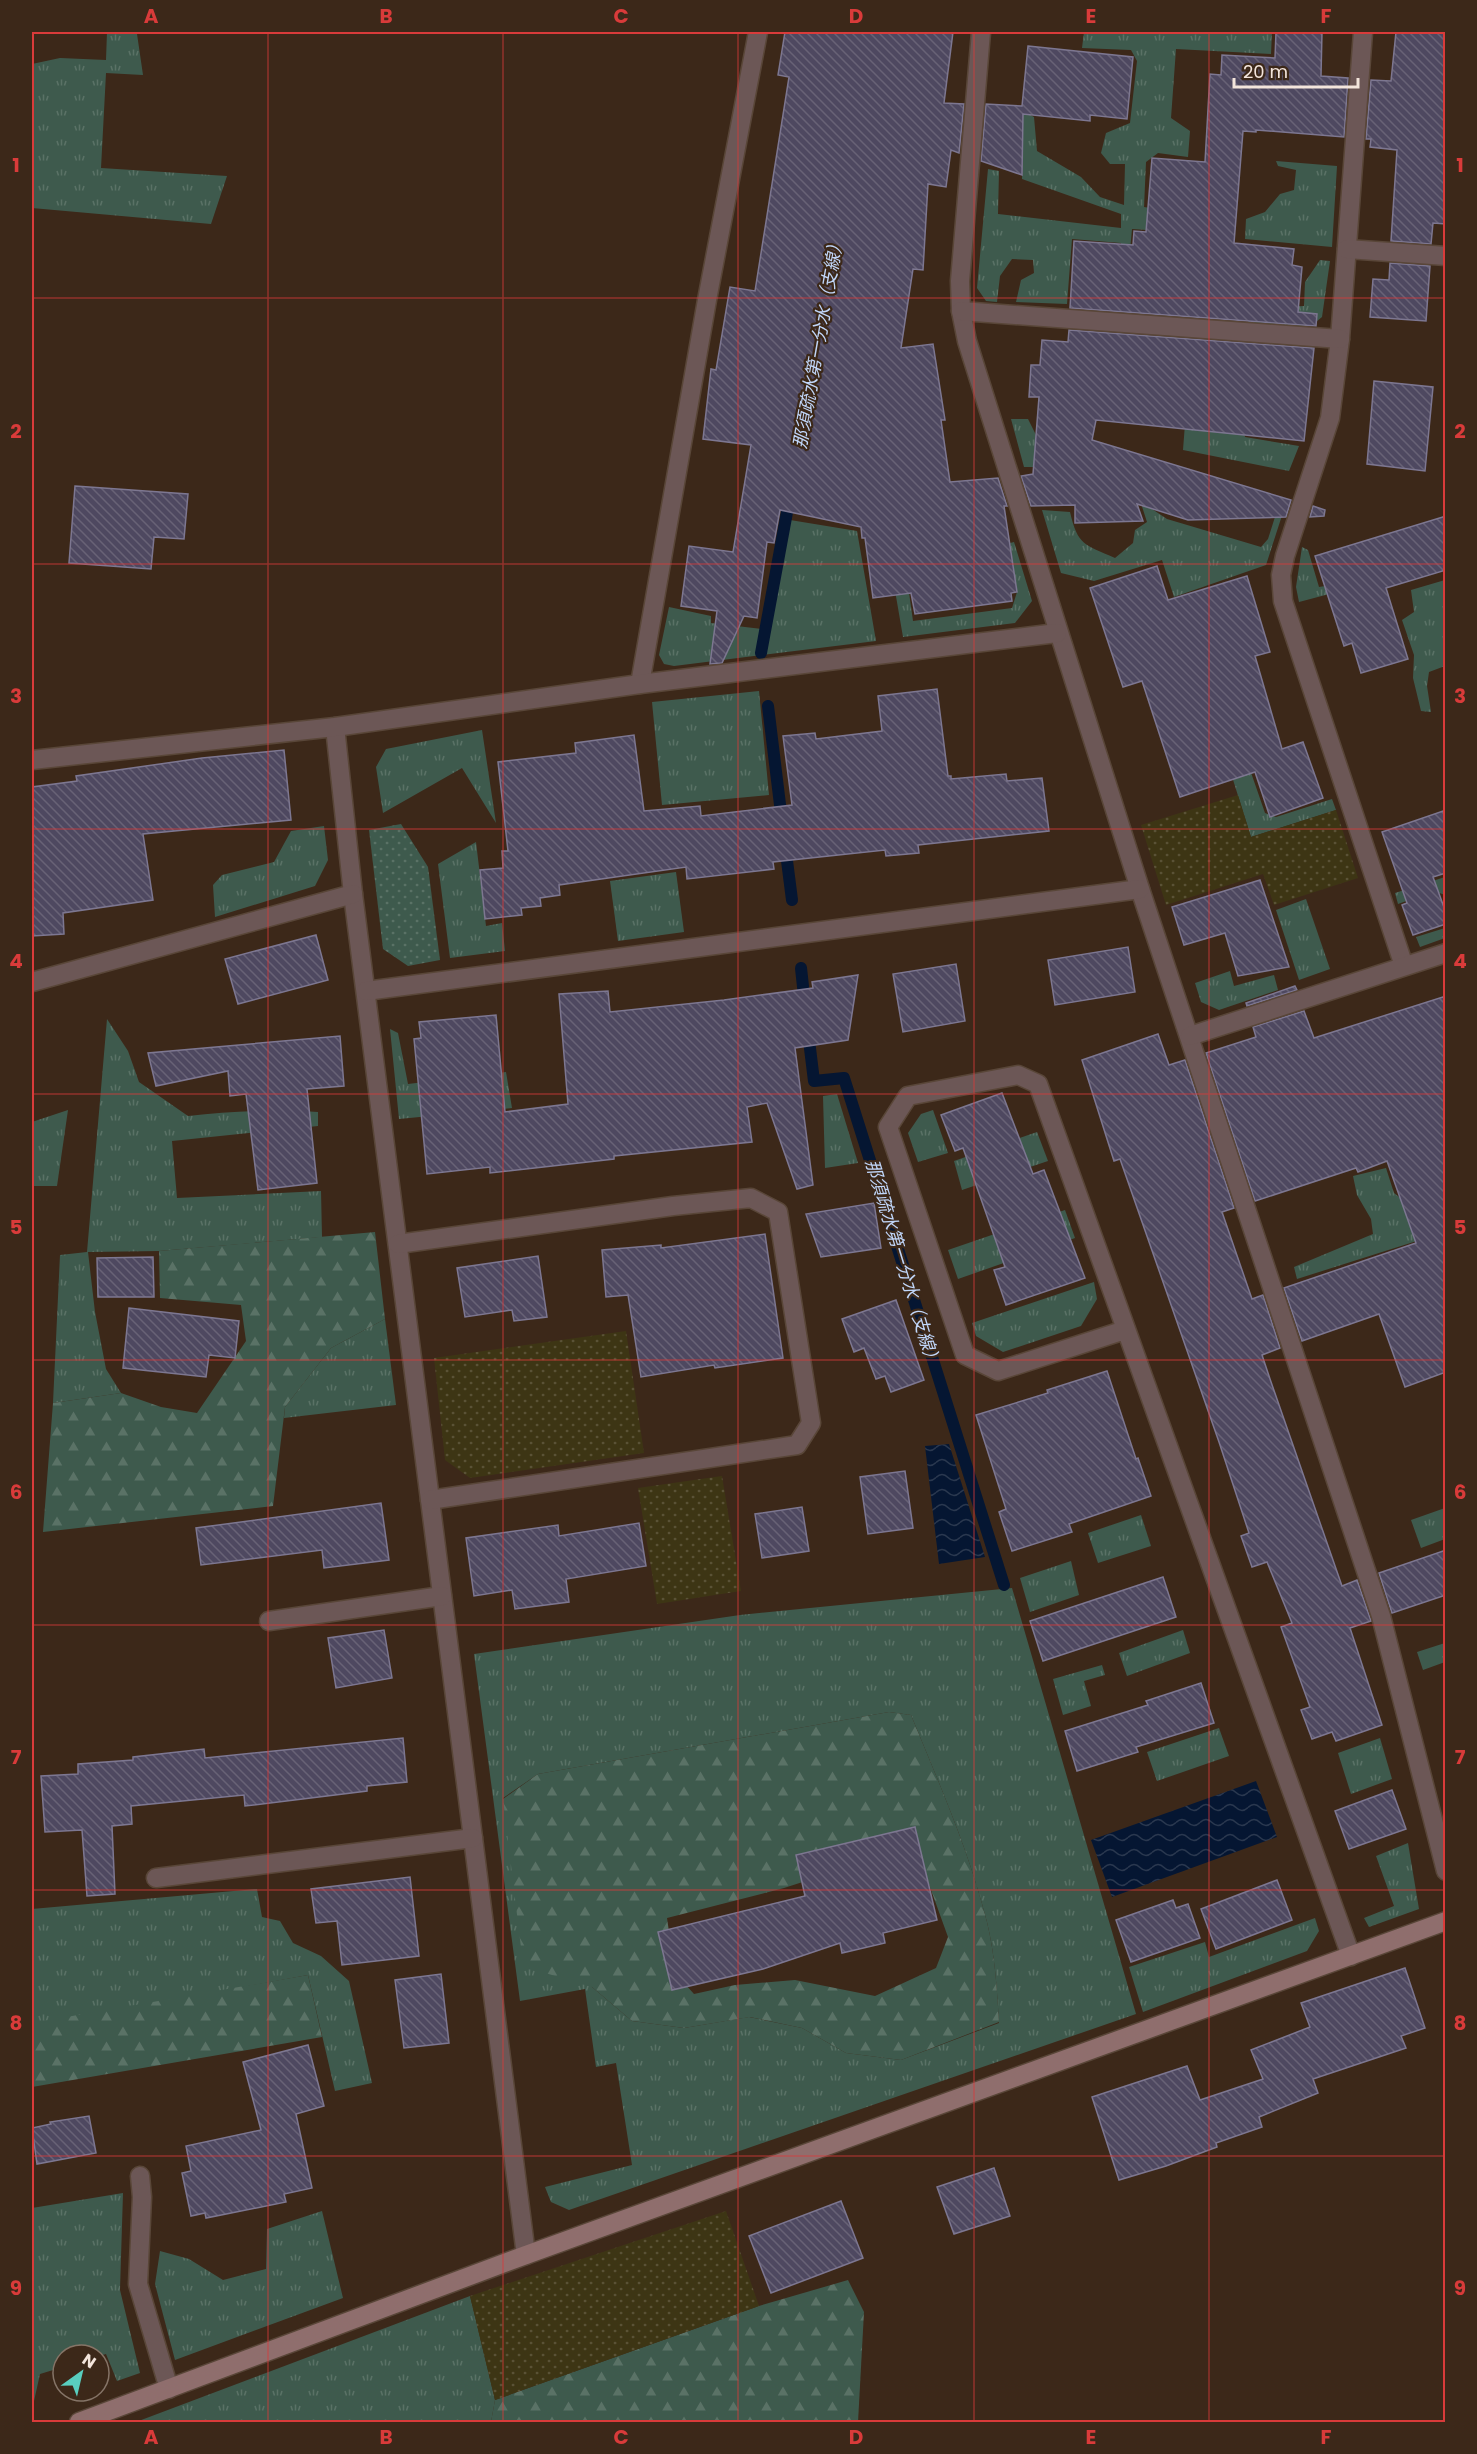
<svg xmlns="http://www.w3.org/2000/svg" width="1477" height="2454" font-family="Poppins,'Noto Sans JP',sans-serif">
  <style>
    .grass { fill: url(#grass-tufts); fill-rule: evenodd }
    .forest { fill: url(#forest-firs); fill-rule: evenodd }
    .sand { fill: url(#sand-dots) }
    .park { fill: url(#park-dots) }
    .water { fill: url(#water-waves) }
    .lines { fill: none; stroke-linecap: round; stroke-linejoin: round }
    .stream { stroke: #051632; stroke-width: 12 }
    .building { fill: url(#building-back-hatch); stroke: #7d7791; stroke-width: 1.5 }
    .street-casing { stroke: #594638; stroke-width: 21 }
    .secondary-casing { stroke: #594638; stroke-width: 21 }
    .street { stroke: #6c5756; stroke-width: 18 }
    .secondary { stroke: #8f6e6d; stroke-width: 18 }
    .grid { fill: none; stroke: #d93b3a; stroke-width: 1.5; stroke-opacity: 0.55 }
    .labels { text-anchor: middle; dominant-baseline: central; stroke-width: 4.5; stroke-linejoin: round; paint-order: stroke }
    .water-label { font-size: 18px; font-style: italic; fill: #c0d6f9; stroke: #3c2819 }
    .neatline { fill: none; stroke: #d93b3a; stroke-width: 2 }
    .grid-label { font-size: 20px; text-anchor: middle; font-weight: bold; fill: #d93b3a }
  </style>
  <defs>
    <pattern id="grass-tufts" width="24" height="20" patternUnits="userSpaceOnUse" patternTransform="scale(1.5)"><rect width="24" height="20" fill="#3e5a4d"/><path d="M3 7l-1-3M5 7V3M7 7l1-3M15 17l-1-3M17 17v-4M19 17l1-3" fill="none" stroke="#5a7266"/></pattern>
    <pattern id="forest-firs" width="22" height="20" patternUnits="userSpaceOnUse" patternTransform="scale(1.5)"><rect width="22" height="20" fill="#3e5a4d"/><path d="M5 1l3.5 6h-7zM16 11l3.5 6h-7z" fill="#5a7266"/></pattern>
    <pattern id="sand-dots" width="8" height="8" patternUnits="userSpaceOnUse" patternTransform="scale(1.5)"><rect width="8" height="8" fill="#3d3514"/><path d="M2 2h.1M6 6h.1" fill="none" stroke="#5a5236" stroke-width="1.8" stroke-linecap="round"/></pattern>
    <pattern id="park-dots" width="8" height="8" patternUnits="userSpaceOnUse" patternTransform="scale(1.5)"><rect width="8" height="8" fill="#3e5a4d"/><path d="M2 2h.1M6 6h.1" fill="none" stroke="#5a7266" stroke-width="1.8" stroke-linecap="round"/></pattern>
    <pattern id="water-waves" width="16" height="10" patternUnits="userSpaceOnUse" patternTransform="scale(1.5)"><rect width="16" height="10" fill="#051632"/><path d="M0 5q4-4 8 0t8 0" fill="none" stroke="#2a384f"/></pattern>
    <pattern id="building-back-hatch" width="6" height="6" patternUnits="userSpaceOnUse" patternTransform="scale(1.5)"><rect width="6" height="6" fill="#4e4860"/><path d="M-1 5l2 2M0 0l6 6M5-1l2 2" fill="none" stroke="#686276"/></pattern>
  </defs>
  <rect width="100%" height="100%" fill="#3c2819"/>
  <g class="grass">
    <polygon points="107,32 131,32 137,34 143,75 106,73 101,168 227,176 211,224 32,208 32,64 60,58 106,60"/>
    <polygon points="1084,32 1272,32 1271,54 1176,49 1171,118 1190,131 1188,157 1158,153 1146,162 1144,207 1193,215 1192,233 1132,229 1127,283 1119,308 1121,243 1072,239 1067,304 1016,302 1021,280 1034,273 1033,260 1012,259 1000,276 997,302 986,301 977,288 988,169 999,171 998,214 1121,228 1121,214 1022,179 1023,111 1034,117 1037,151 1081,177 1100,197 1124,205 1125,164 1110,164 1101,153 1106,133 1130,123 1137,61 1131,50 1082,48"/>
    <polygon points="1276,161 1337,166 1332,247 1245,239 1246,219 1265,212 1280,194 1294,190 1296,170 1278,166"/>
    <polygon points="1320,260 1330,261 1322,317 1311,326 1249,324 1247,317 1278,307 1304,306 1305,282"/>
    <polygon points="1011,419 1028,419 1038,439 1069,467 1024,467"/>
    <polygon points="1185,424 1243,425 1245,437 1299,446 1289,471 1183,450"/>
    <path d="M1130 469 1149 507 1167 519 1261 547 1268 539 1281 498 1287 500 1266 565 1174 597 1162 560 1094 581 1061 573 1042 510 1070 512C1078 546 1084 544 1115 558L1133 543 1135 530 1147 522Z"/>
    <polygon points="790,520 857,531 876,641 674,666 664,664 659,655 669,607 711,616 711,623 770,630"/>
    <polygon points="1014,542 1032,601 1015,623 903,637 892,573 906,571 913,621 1012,608 1017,592 1010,543"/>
    <polygon points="1302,547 1308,550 1319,587 1331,585 1333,593 1299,602 1296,587"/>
    <polygon points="1445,580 1445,666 1429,672 1427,686 1431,712 1421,711 1413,678 1414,655 1402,620 1414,612 1411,590"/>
    <polygon points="759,691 769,795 662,805 652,702"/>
    <polygon points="482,730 496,823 462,768 383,813 376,767 386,749"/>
    <polygon points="1247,761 1265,813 1276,817 1332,799 1336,810 1251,837 1229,767"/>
    <polygon points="324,826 328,860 315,886 215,917 213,885 222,875 274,862 291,831"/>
    <polygon points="476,842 486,926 502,923 505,951 450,958 438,864"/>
    <polygon points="676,872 684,932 618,941 610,881"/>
    <polygon points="1445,877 1445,895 1434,891 1398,904 1395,893"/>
    <polygon points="1306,899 1330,969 1299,980 1276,910"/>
    <polygon points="1445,928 1445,938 1420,947 1416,937"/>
    <polygon points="1230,971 1234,986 1274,975 1278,990 1219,1010 1201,1002 1195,983"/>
    <path d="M107 1019 128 1051 139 1082 188 1116C231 1111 274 1109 318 1112V1126L172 1141 177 1198 321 1191 322 1237 159 1251 88 1252 95 1312 106 1369 121 1393 53 1403 60 1255 87 1252Z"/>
    <polygon points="390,1029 398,1033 408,1084 506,1072 512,1108 399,1119"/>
    <polygon points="837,1094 858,1163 825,1168 823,1096"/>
    <polygon points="68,1110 57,1186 32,1186 32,1122"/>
    <polygon points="933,1110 948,1153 918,1162 908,1133 921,1114"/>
    <polygon points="1037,1132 1048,1161 962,1190 954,1161"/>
    <polygon points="1386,1168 1394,1193 1445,1232 1297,1279 1294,1267 1373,1234 1371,1219 1357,1195 1353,1176"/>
    <polygon points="1065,1210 1075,1238 958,1279 948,1250"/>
    <polygon points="1094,1282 1097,1299 1081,1326 1003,1352 976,1336 972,1323"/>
    <polygon points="385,1319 396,1405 284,1418 285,1407 331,1348"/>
    <polygon points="1445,1508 1445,1539 1421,1548 1411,1520"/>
    <polygon points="1141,1515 1151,1546 1098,1563 1088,1533"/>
    <polygon points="1071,1561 1079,1595 1030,1612 1020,1578"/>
    <path d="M1012 1588 1136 2014 569 2210 551 2202 545 2187 632 2165 616 2063 596 2067 585 1989 520 2001 474 1654 740 1615ZM889 1712 911 1715C939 1783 969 1851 987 1922 995 1955 997 1989 999 2023L901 2060 846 2053 802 2028 749 2017 684 2028 632 2021 592 1987 503 1798 538 1774Z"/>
    <polygon points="1183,1630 1190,1653 1127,1676 1119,1653"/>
    <polygon points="1445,1643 1445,1662 1423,1670 1417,1652"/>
    <polygon points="1102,1665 1105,1675 1084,1681 1091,1706 1063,1715 1053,1679"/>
    <polygon points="1219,1728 1229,1756 1157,1781 1147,1752"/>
    <polygon points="1380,1738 1392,1779 1351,1794 1338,1753"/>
    <polygon points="1408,1843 1419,1909 1369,1927 1364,1918 1394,1906 1376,1856"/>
    <polygon points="257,1889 262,1917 280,1921 293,1943 321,1956 349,1981 372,2083 335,2091 308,1975 32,2026 32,1909"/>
    <polygon points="1315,1918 1319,1931 1307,1951 1143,2012 1129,1967 1205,1942 1209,1957"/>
    <polygon points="123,2193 120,2290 140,2373 117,2381 106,2354 99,2356 63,2355 63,2367 40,2374 32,2410 32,2208"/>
    <polygon points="322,2211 343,2298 175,2360 155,2284 160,2251 189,2259 223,2280 266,2269 267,2229"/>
    <polygon points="470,2296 495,2400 491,2422 136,2422"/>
  </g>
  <g class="forest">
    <polygon points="375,1232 385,1319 331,1348 285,1407 273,1506 43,1532 53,1403 121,1393 161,1407 197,1413 246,1341 241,1305 160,1298 159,1251"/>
    <path d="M889 1712 911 1715C939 1783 969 1851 987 1922 995 1955 997 1989 999 2022L901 2060 846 2053 802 2028 750 2017 684 2028 632 2021 592 1987 542 1972 523 1964 503 1799 538 1774ZM905 1849 926 1876 948 1937 936 1968 875 1996 795 1980 735 1985 694 1994 675 1973 667 1918 784 1888Z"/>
    <polygon points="308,1975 322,2037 32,2087 32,2023"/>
    <polygon points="848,2280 864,2312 858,2422 491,2422 495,2400 759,2306"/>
  </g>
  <g class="sand">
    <polygon points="1238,795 1251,837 1336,810 1358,878 1274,905 1263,874 1166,905 1141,825"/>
    <polygon points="626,1331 644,1453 470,1478 445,1460 434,1358"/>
    <polygon points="722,1476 741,1591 657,1604 638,1488"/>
    <polygon points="726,2211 759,2306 495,2400 470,2296"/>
  </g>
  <polygon class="park" points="401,824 428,867 440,960 408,966 383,949 369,830"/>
  <g class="water">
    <polygon points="949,1444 985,1557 939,1564 925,1446"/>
    <polygon points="1256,1781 1277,1837 1112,1897 1091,1840"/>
  </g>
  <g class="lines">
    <g class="stream">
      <polyline points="761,653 790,496"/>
      <polyline points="768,706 782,821"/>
      <polyline points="785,845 792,900"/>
      <polyline points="801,968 805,1005"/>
      <polyline points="808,1032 814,1081 844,1078 1004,1585"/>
    </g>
  </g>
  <g class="building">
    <polygon points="785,32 953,32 944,103 964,104 959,153 951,150 946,187 928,184 923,270 913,269 901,348 933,344 945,420 941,420 950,482 998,478 1007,506 1004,506 1017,592 1011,593 1012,601 915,614 911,593 873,598 865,538 862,538 861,527 780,510 774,543 767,542 757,618 744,616 722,663 710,664 717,611 681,606 689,546 733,552 751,445 703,439 711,369 716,370 730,287 755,291 789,77 778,75"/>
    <polygon points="1276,32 1322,32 1321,76 1348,78 1344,137 1256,130 1256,132 1243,131 1234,243 1294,249 1292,265 1302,267 1298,312 1317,314 1316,326 1070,308 1074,241 1133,245 1134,231 1146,232 1152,158 1205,162 1210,74 1221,75 1222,55 1275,58"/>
    <polygon points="1396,32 1446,32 1446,224 1433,223 1431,244 1391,241 1397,150 1370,147 1371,139 1366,139 1371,80 1391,81"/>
    <polygon points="1028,46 1133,57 1127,119 1090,115 1090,121 1023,114 1022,175 981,161 986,104 1022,106"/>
    <polygon points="1390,263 1430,266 1426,321 1370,317 1373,279 1389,280"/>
    <polygon points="1069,330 1314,348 1304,441 1096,420 1092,440 1291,500 1286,517 1188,520 1137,504 1143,521 1075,523 1075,505 1031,506 1021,476 1033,474 1039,397 1029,397 1031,365 1040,365 1042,340 1068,342"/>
    <polygon points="1374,381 1433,387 1425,471 1367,464"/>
    <polygon points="75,486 188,494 184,539 154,537 151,569 69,563"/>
    <polygon points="1313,506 1325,510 1324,516 1310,517"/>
    <polygon points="1446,516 1446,570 1386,588 1408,659 1361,673 1352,643 1344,646 1315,556"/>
    <polygon points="1157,566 1168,600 1247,576 1270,652 1255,656 1282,749 1303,742 1323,798 1270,817 1255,772 1180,797 1142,681 1123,687 1090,588"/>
    <polygon points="937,689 948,776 951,776 951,779 1006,774 1007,781 1042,778 1049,831 918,845 919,853 886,856 885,850 773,862 774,869 687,879 686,867 559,885 560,895 540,898 541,906 521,908 522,915 485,919 480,870 503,868 502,851 508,851 498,762 576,753 575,743 634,735 644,811 700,806 701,816 792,805 783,736 815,733 816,739 882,731 878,696"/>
    <polygon points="284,750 291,820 143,834 153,900 63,913 64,934 32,936 32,787 77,781 76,776 202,758"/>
    <polygon points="1446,810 1446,873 1433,877 1446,913 1446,924 1413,935 1402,905 1407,903 1382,832"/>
    <polygon points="1260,880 1289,967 1238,976 1225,933 1184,945 1172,907"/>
    <polygon points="316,935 328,980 238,1004 225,959"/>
    <polygon points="1128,947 1135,992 1055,1005 1048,960"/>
    <polygon points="956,964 965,1021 903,1032 893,974"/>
    <polygon points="858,975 848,1040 795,1048 813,1185 797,1189 767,1103 747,1107 752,1142 614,1156 614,1159 490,1173 490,1167 427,1174 414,1039 421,1038 419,1022 496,1015 505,1112 568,1104 559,994 608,991 610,1012 724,1000 813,988 812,982"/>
    <polygon points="1295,986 1297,990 1247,1006 1246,1003"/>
    <polygon points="1446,996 1446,1372 1405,1387 1379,1314 1302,1341 1284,1288 1416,1243 1387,1161 1358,1172 1356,1168 1255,1201 1206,1053 1256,1037 1253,1027 1304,1011 1314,1038"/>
    <polygon points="1158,1034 1169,1065 1185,1060 1234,1208 1222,1212 1252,1299 1263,1295 1280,1348 1262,1355 1270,1379 1342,1586 1357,1580 1371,1621 1350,1628 1382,1725 1336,1741 1332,1732 1312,1739 1301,1710 1310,1707 1281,1627 1292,1623 1267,1562 1252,1567 1241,1536 1249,1533 1219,1442 1120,1159 1114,1161 1082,1060"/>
    <polygon points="340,1036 344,1086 307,1089 317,1183 258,1190 246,1094 230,1096 228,1071 156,1086 148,1053"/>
    <polygon points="1002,1093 1033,1174 1044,1170 1085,1278 1006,1305 994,1270 1005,1267 963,1148 955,1151 941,1115"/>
    <polygon points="874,1203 881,1248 821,1257 806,1214"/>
    <polygon points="765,1234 783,1358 715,1368 714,1365 641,1377 628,1295 606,1297 602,1250 661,1245 661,1248"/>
    <polygon points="538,1256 547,1317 514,1321 512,1310 465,1317 457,1268"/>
    <polygon points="153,1257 154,1297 98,1297 97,1258"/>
    <polygon points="896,1300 924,1380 891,1392 885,1376 876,1379 864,1348 854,1352 842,1319"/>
    <polygon points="129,1308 239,1321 235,1358 209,1355 206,1377 123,1368"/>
    <polygon points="1107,1371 1136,1459 1138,1458 1151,1496 1069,1524 1072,1532 1012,1551 999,1512 1006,1509 976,1415 1048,1393 1047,1390"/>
    <polygon points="905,1471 913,1528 868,1534 860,1477"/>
    <polygon points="381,1503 389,1560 324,1568 322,1550 201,1565 196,1528"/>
    <polygon points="802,1507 809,1551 762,1558 755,1514"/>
    <polygon points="639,1523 646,1566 566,1579 569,1602 515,1609 512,1590 474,1596 466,1538 558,1525 559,1536"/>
    <polygon points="1446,1550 1446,1595 1392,1613 1379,1573"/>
    <polygon points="1163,1577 1176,1617 1043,1661 1030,1621"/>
    <polygon points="384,1630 392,1678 336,1688 328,1638"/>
    <polygon points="1201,1683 1214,1723 1136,1747 1138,1752 1077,1771 1065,1731 1148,1705 1146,1701"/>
    <polygon points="403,1738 407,1782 367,1786 367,1791 245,1806 244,1795 131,1806 132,1824 112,1826 115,1894 87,1896 82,1830 45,1832 41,1776 78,1774 78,1764 133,1760 133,1757 204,1749 205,1758"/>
    <polygon points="1392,1790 1406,1829 1349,1849 1335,1811"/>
    <polygon points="915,1827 937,1920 883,1933 885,1943 842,1953 840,1943 763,1969 672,1990 658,1932 805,1896 796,1855"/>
    <polygon points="410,1877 419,1956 342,1965 337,1921 316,1923 311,1889"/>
    <polygon points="1277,1880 1292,1920 1216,1949 1201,1909"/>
    <polygon points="1173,1900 1176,1908 1188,1904 1200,1938 1131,1962 1116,1920"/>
    <polygon points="1405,1968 1425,2028 1401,2036 1406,2048 1313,2079 1318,2093 1259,2117 1262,2127 1216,2143 1217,2147 1166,2166 1119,2180 1092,2097 1187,2066 1200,2100 1263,2079 1251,2050 1310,2027 1301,2003"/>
    <polygon points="441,1974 449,2043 404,2048 395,1980"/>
    <polygon points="308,2045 324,2106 296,2114 312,2188 284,2194 286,2202 206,2218 205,2213 191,2216 182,2173 191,2171 186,2146 261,2130 243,2062"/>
    <polygon points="89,2116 96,2153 37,2164 32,2128 51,2124 50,2122"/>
    <polygon points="994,2168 1010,2216 954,2234 937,2187"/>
    <polygon points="841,2201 863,2258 771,2293 749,2236"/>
  </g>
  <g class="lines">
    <g class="street-casing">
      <g id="street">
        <polyline points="981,32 960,281 961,311 967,341 1140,889 1381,1616 1446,1871"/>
        <polyline points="1363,32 1340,339 1330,418 1285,556 1281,575 1283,601 1404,966"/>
        <polyline points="1347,249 1446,256"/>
        <polyline points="961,311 1340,339"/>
        <polyline points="640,684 707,300 758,32"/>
        <polyline points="335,727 353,894 526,2255"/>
        <polyline points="32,760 335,727 640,684 1057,633"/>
        <polyline points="32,982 353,894"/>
        <polyline points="366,991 1140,889"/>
        <polyline points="1190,1036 1446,953"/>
        <polyline points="398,1244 673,1206 751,1198 778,1212 811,1423 797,1445 430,1500"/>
        <polyline points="1125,1330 998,1371 965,1355 888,1127 908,1096 1018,1075 1038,1084 1351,1956"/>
        <polyline points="269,1621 442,1596"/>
        <polyline points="156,1878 473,1838"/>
        <polyline points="140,2176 142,2197 138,2284 169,2389"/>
      </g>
    </g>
    <g class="secondary-casing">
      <polyline id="secondary" points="79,2422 526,2255 1446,1921"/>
    </g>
    <use href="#street" class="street"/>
    <use href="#secondary" class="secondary"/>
  </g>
  <path class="grid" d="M268 32V2422M503 32V2422M738 32V2422M974 32V2422M1209 32V2422M32 298H1446M32 564H1446M32 829H1446M32 1094H1446M32 1360H1446M32 1625H1446M32 1890H1446M32 2156H1446"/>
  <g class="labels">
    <g class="water-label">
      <text transform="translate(818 342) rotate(-80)">那須疏水第一分水（支線）</text>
      <text transform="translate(903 1263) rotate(73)">那須疏水第一分水（支線）</text>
    </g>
  </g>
  <rect width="1477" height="2454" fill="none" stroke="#3c2819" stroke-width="66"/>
  <g transform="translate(81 2373) rotate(34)"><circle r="28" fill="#3c2819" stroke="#857467" stroke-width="1.5"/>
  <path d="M0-4.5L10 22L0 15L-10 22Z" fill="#59cebf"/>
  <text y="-9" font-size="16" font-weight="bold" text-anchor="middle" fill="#f3e5dc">N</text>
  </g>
  <path d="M1234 78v9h124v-9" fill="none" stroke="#f3e5dc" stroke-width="3"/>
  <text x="1243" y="78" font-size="18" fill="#f3e5dc" stroke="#3c2819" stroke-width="4.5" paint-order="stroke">20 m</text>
  <rect x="33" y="33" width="1411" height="2388" class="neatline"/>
  <g class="grid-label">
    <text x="151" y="23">A</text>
    <text x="386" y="23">B</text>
    <text x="621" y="23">C</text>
    <text x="856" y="23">D</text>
    <text x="1091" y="23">E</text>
    <text x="1326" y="23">F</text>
    <text x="16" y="172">1</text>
    <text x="1460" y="172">1</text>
    <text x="16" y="438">2</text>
    <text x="1460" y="438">2</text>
    <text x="16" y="703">3</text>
    <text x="1460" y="703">3</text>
    <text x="16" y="968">4</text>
    <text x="1460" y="968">4</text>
    <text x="16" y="1234">5</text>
    <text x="1460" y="1234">5</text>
    <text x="16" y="1499">6</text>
    <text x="1460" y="1499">6</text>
    <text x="16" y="1764">7</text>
    <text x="1460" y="1764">7</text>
    <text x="16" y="2030">8</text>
    <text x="1460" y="2030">8</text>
    <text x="16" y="2295">9</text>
    <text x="1460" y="2295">9</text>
    <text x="151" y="2444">A</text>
    <text x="386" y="2444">B</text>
    <text x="621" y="2444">C</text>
    <text x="856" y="2444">D</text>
    <text x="1091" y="2444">E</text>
    <text x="1326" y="2444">F</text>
  </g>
</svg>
